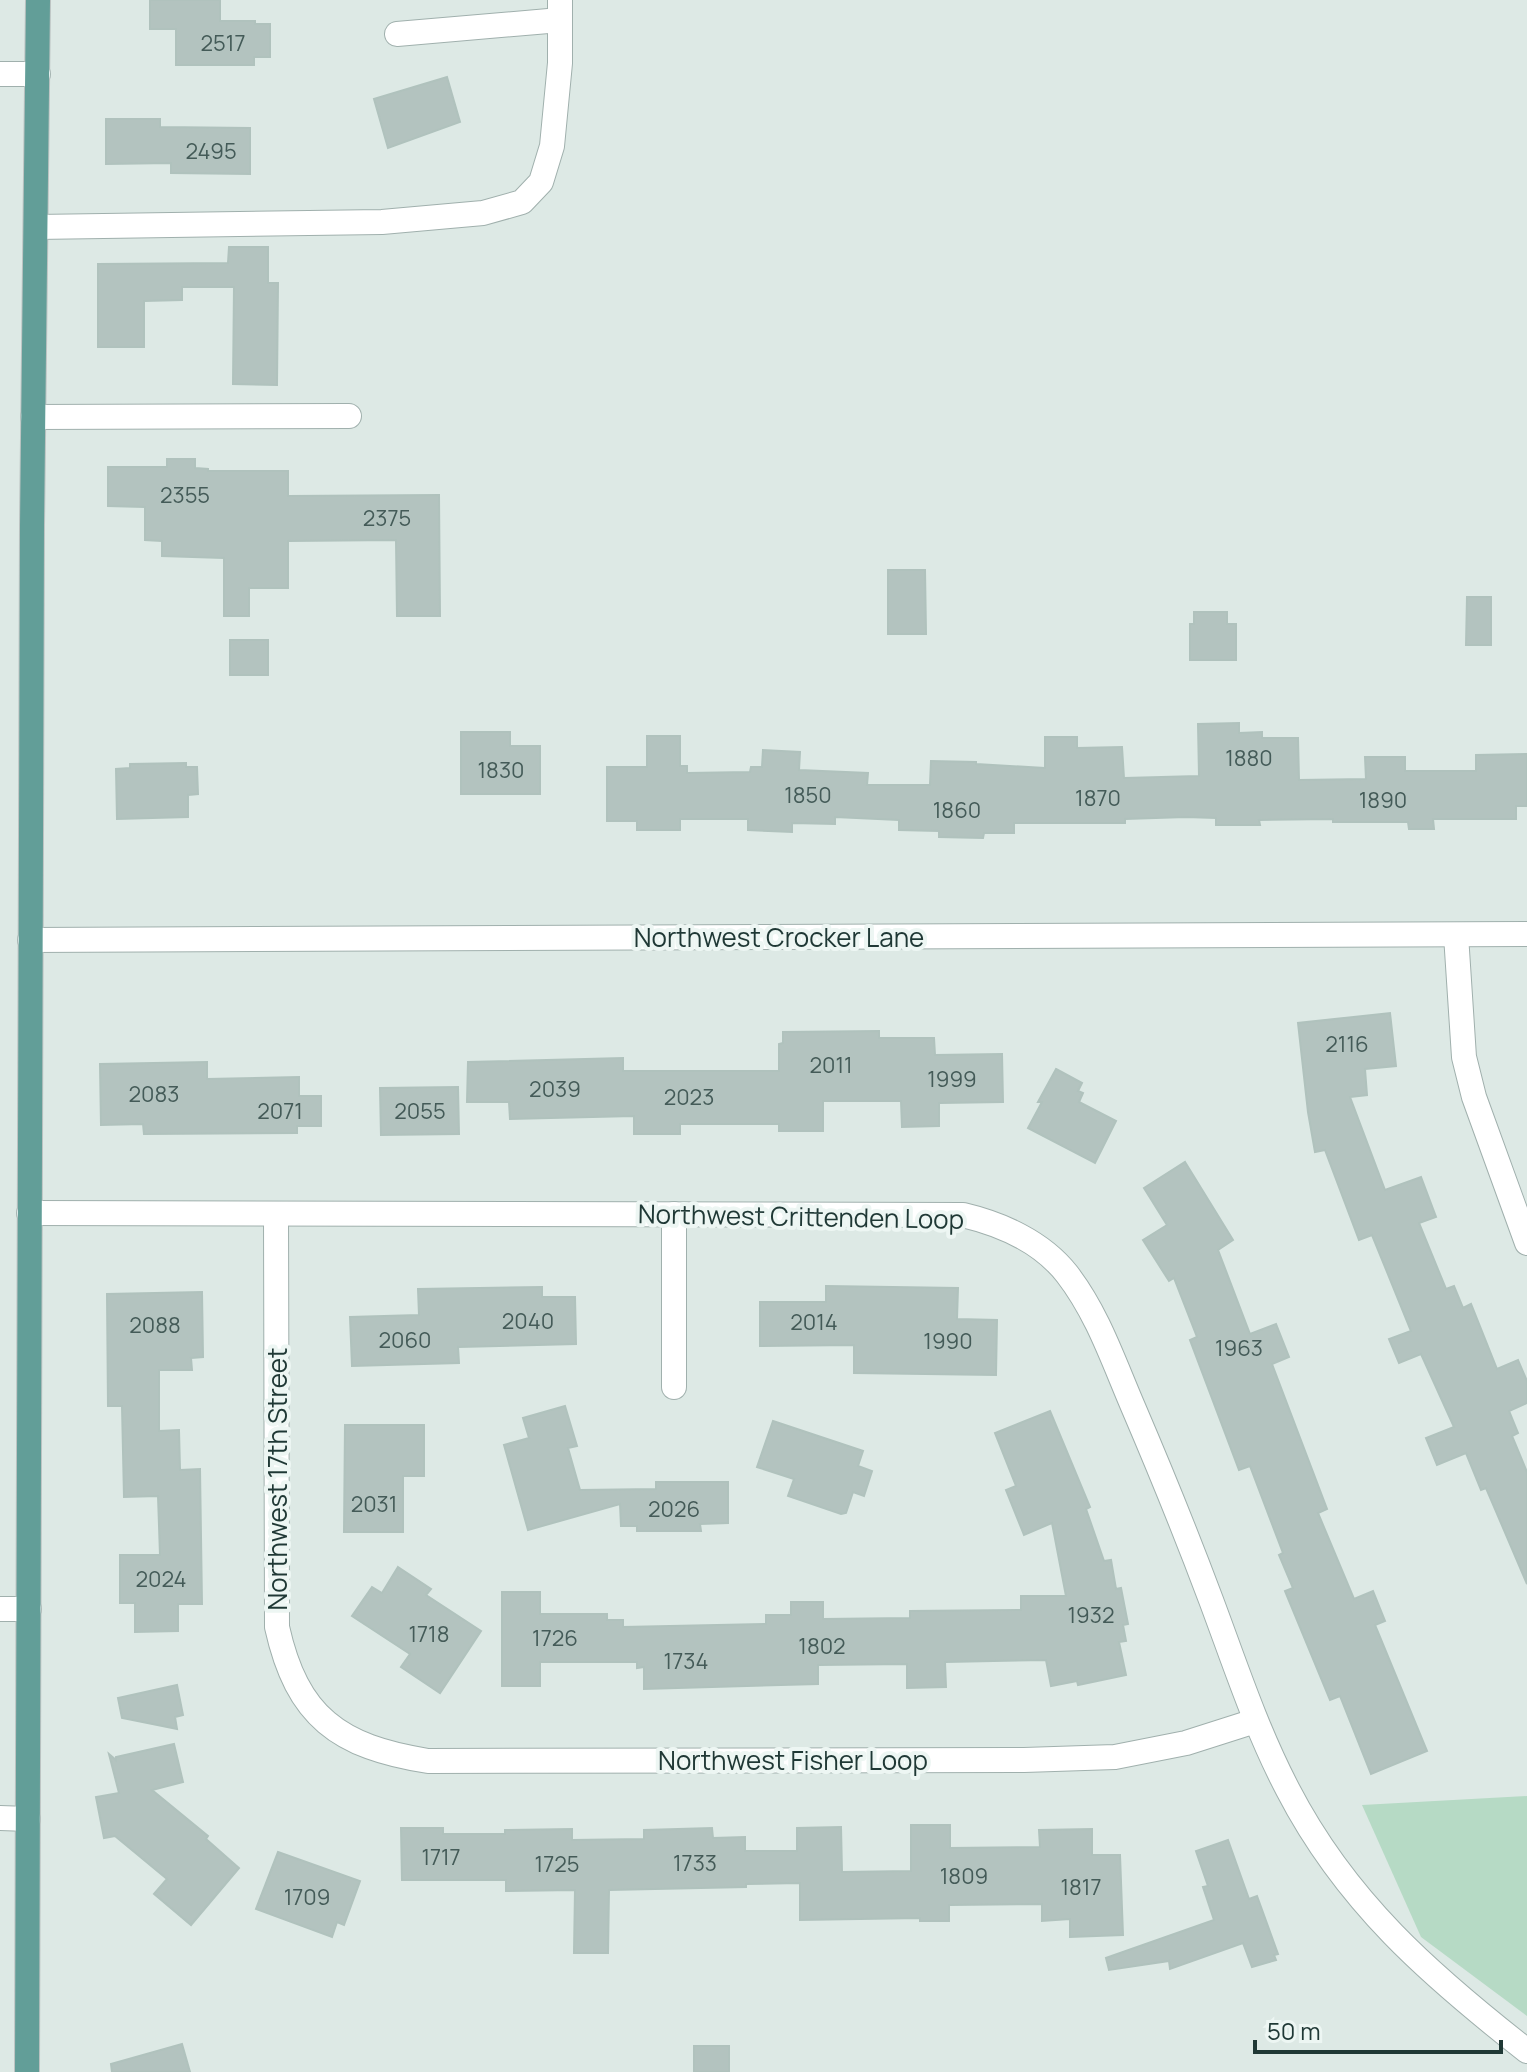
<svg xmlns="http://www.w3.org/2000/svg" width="1527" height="2072" font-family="Manrope,sans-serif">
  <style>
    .green { fill: #b6dac5 }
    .building { fill: #b3c3bf; stroke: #b0c2bd; stroke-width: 2 }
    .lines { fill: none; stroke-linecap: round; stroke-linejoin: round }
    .minor-casing { stroke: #a0b0ad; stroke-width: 26 }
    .major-casing { stroke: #bcc3c2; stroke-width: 26 }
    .minor { stroke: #fff; stroke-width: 24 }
    .major { stroke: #629e98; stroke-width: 24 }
    .labels { text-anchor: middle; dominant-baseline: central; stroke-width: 8; stroke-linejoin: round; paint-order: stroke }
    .number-label { font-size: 22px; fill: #445b58 }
    .street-label { font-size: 26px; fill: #1f3835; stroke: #edf6f3 }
  </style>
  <rect width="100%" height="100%" fill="#dde9e5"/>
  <polygon class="green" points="1527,1796 1527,2016 1421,1937 1362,1805"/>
  <g class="building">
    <polygon points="150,0 220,0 220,21 255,21 255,24 270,24 270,57 254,57 254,65 176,65 176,29 150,29"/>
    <polygon points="447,77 460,122 388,148 374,99"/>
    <polygon points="106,119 160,119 160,127 250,128 250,174 171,173 171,163 106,164"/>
    <polygon points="229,247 268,247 268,283 278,283 277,385 233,384 234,287 182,287 182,300 144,301 144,347 98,347 98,264 228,263"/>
    <polygon points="167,459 195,459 195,468 208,469 208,471 288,471 288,496 439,495 440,616 397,616 396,540 288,541 288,588 249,588 249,616 224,616 224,558 162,556 162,541 145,540 145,507 108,506 108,467 167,467"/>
    <polygon points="888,570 925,570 926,634 888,634"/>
    <polygon points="1467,597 1491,597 1491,645 1466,645"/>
    <polygon points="1194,612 1227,612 1227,624 1236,624 1236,660 1190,660 1190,624 1194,624"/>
    <rect x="230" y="640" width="38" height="35"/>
    <polygon points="1239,723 1239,733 1262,732 1262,738 1298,738 1299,780 1366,779 1365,757 1405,757 1405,771 1476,771 1476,755 1527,754 1527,806 1516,806 1516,819 1433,819 1434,829 1409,829 1408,822 1333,822 1333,819 1259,820 1260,825 1216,825 1216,818 1186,817 1125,819 1125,823 1014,823 1014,833 984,833 983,838 939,837 939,831 899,830 899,820 835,817 835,824 792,823 792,832 748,830 748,819 680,819 680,830 637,830 637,821 607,821 607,767 647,767 647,736 680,736 680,766 687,766 687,773 750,772 751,767 762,767 763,750 800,752 799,770 868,773 867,785 930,785 931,761 976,762 976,764 1045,768 1045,737 1077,737 1077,748 1122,747 1124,778 1199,776 1198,724"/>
    <polygon points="461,732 510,732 510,746 540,746 540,794 461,794"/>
    <polygon points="186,763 186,767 197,767 198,794 188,795 188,817 117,819 116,769 130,768 130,764"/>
    <polygon points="1390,1013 1396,1066 1365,1069 1367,1095 1350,1097 1385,1190 1421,1177 1436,1217 1419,1223 1446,1289 1454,1286 1463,1308 1471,1304 1497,1369 1518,1360 1527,1381 1527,1403 1509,1411 1518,1433 1512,1436 1527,1472 1527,1584 1486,1488 1481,1490 1466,1453 1437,1465 1426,1438 1454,1427 1421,1354 1399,1363 1389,1339 1411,1331 1372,1235 1359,1240 1325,1150 1315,1152 1308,1112 1298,1023"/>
    <polygon points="879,1031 879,1038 934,1038 935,1055 1002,1054 1003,1102 939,1103 939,1126 902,1127 901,1101 823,1101 823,1131 779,1131 779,1124 680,1124 680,1134 634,1134 634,1116 510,1119 509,1102 467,1102 468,1062 623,1058 623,1071 779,1071 779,1044 783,1043 783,1032"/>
    <polygon points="207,1062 207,1079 299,1077 299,1096 321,1096 321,1126 297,1126 297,1133 144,1134 143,1124 101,1125 100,1064"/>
    <polygon points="1056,1069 1082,1083 1078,1091 1083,1093 1079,1102 1116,1121 1095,1163 1028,1128 1042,1102 1038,1102"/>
    <polygon points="458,1087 459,1134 381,1135 380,1088"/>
    <polygon points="1185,1162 1233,1240 1218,1250 1250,1334 1276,1324 1289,1357 1272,1364 1327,1509 1318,1513 1354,1599 1373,1591 1385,1621 1375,1625 1427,1751 1371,1774 1340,1696 1330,1700 1285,1591 1293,1588 1279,1555 1283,1553 1250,1466 1239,1470 1190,1340 1197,1337 1174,1278 1169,1281 1143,1240 1167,1225 1144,1188"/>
    <polygon points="826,1286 958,1288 957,1319 997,1320 996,1375 854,1373 854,1345 760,1346 760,1302 826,1302"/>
    <polygon points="542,1287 542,1297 575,1297 576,1344 458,1347 459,1363 352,1366 350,1317 419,1315 418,1289"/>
    <polygon points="202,1292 203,1357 191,1358 192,1370 159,1370 159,1431 179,1430 180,1470 200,1469 202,1604 178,1604 178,1631 135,1632 135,1603 120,1603 120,1555 160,1555 158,1496 124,1497 122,1406 108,1406 107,1294"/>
    <polygon points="565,1406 577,1446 568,1448 580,1490 656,1489 656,1482 728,1482 728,1523 700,1524 701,1531 637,1531 637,1526 621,1526 620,1504 528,1530 504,1445 529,1438 523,1418"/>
    <polygon points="1050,1411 1090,1507 1086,1509 1104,1561 1111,1560 1116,1589 1121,1588 1128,1624 1123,1625 1126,1641 1119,1642 1126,1675 1078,1685 1077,1681 1051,1686 1046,1660 945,1662 946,1687 907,1688 907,1664 818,1665 818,1684 644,1689 644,1667 637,1668 637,1662 540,1662 540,1686 502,1686 502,1592 540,1592 540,1614 607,1614 607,1620 623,1620 623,1627 766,1624 766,1615 791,1615 791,1602 823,1602 823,1619 910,1618 910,1611 1021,1610 1021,1596 1066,1596 1052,1523 1024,1535 1006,1490 1016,1486 995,1433"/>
    <polygon points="773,1421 863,1451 858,1466 872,1471 864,1496 853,1492 846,1513 841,1514 788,1496 794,1479 757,1467"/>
    <polygon points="345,1425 424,1425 424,1476 403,1476 403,1532 344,1532"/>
    <polygon points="398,1567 431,1589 426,1595 481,1631 440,1693 401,1667 410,1654 352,1616 372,1587 382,1593"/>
    <polygon points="177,1685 183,1715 175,1717 177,1729 122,1718 118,1698"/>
    <polygon points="174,1744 183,1782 152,1790 208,1836 206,1839 239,1868 191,1925 154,1894 167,1879 115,1836 104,1838 96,1797 119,1793 109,1754 116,1760 116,1757"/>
    <polygon points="911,1825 950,1825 950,1848 1040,1847 1039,1830 1092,1829 1092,1855 1120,1855 1123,1935 1070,1937 1070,1919 1042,1921 1042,1904 949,1905 949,1921 920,1921 920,1918 800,1920 800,1883 746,1884 746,1887 609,1890 608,1953 574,1953 575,1890 506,1891 506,1880 402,1880 401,1828 443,1828 443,1834 505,1834 505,1830 572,1829 572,1840 644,1839 644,1830 712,1828 713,1838 745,1837 745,1851 797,1851 797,1828 841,1827 842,1872 911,1871"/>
    <polygon points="1228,1840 1249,1899 1257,1896 1278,1954 1274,1955 1276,1960 1252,1967 1243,1943 1170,1969 1169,1961 1109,1970 1106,1958 1214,1920 1203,1887 1208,1886 1196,1851"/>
    <polygon points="278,1852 360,1881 344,1925 337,1922 332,1937 256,1909"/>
    <polygon points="182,2044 190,2072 112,2072 111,2064"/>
    <rect x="694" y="2046" width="35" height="26"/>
  </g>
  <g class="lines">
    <g class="minor-casing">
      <g id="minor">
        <polyline points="397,34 560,20"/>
        <polyline points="0,74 38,74"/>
        <polyline points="36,227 382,222 483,213 522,202 541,182 552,146 560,63 560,0"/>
        <polyline points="33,417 349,416"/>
        <polyline points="1456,935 1464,1057 1474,1097 1527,1243"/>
        <polyline points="30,940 1527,934"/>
        <path d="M29 1213 963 1215C1001 1224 1042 1242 1067 1274 1098 1314 1114 1363 1134 1409 1161 1472 1187 1536 1211 1600 1235 1664 1256 1729 1288 1790 1346 1902 1430 1975 1527 2051"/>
        <path d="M276 1214 277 1627C297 1717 339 1747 428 1761L1024 1760 1115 1757 1186 1743 1255 1721"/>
        <polyline points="674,1214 674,1387"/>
        <polyline points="0,1609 29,1609"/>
        <polyline points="0,1818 28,1819"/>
      </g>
    </g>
    <g class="major-casing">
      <polyline id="major" points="27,2072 32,526 38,0"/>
    </g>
    <use href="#minor" class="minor"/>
    <use href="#major" class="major"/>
  </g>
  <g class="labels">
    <g class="number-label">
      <text x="223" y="43">2517</text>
      <text x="211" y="151">2495</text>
      <text x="185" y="495">2355</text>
      <text x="387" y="518">2375</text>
      <text x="1249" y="758">1880</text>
      <text x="501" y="770">1830</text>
      <text x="808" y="795">1850</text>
      <text x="1098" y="798">1870</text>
      <text x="1383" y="800">1890</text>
      <text x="957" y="810">1860</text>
      <text x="1347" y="1044">2116</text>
      <text x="831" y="1065">2011</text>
      <text x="952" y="1079">1999</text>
      <text x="555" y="1089">2039</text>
      <text x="154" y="1094">2083</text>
      <text x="689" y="1097">2023</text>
      <text x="280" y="1111">2071</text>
      <text x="420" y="1111">2055</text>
      <text x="528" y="1321">2040</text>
      <text x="814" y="1322">2014</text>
      <text x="155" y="1325">2088</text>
      <text x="405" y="1340">2060</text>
      <text x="948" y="1341">1990</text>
      <text x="1239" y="1348">1963</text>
      <text x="374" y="1504">2031</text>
      <text x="674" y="1509">2026</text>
      <text x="161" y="1579">2024</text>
      <text x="1091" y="1615">1932</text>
      <text x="429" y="1634">1718</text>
      <text x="555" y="1638">1726</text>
      <text x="822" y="1646">1802</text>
      <text x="686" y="1661">1734</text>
      <text x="441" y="1857">1717</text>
      <text x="695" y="1863">1733</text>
      <text x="557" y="1864">1725</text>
      <text x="964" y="1876">1809</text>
      <text x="1081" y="1887">1817</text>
      <text x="307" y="1897">1709</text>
    </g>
    <g class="street-label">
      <text x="779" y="937">Northwest Crocker Lane</text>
      <text transform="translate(801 1216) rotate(1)">Northwest Crittenden Loop</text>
      <text transform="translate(277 1479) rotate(-90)">Northwest 17th Street</text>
      <text x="793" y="1760">Northwest Fisher Loop</text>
    </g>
  </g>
  <path d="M1255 2040v12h246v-12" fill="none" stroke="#1f3835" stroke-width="4"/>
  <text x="1267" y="2040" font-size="24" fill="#1f3835" stroke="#edf6f3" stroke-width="6" paint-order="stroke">50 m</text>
</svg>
